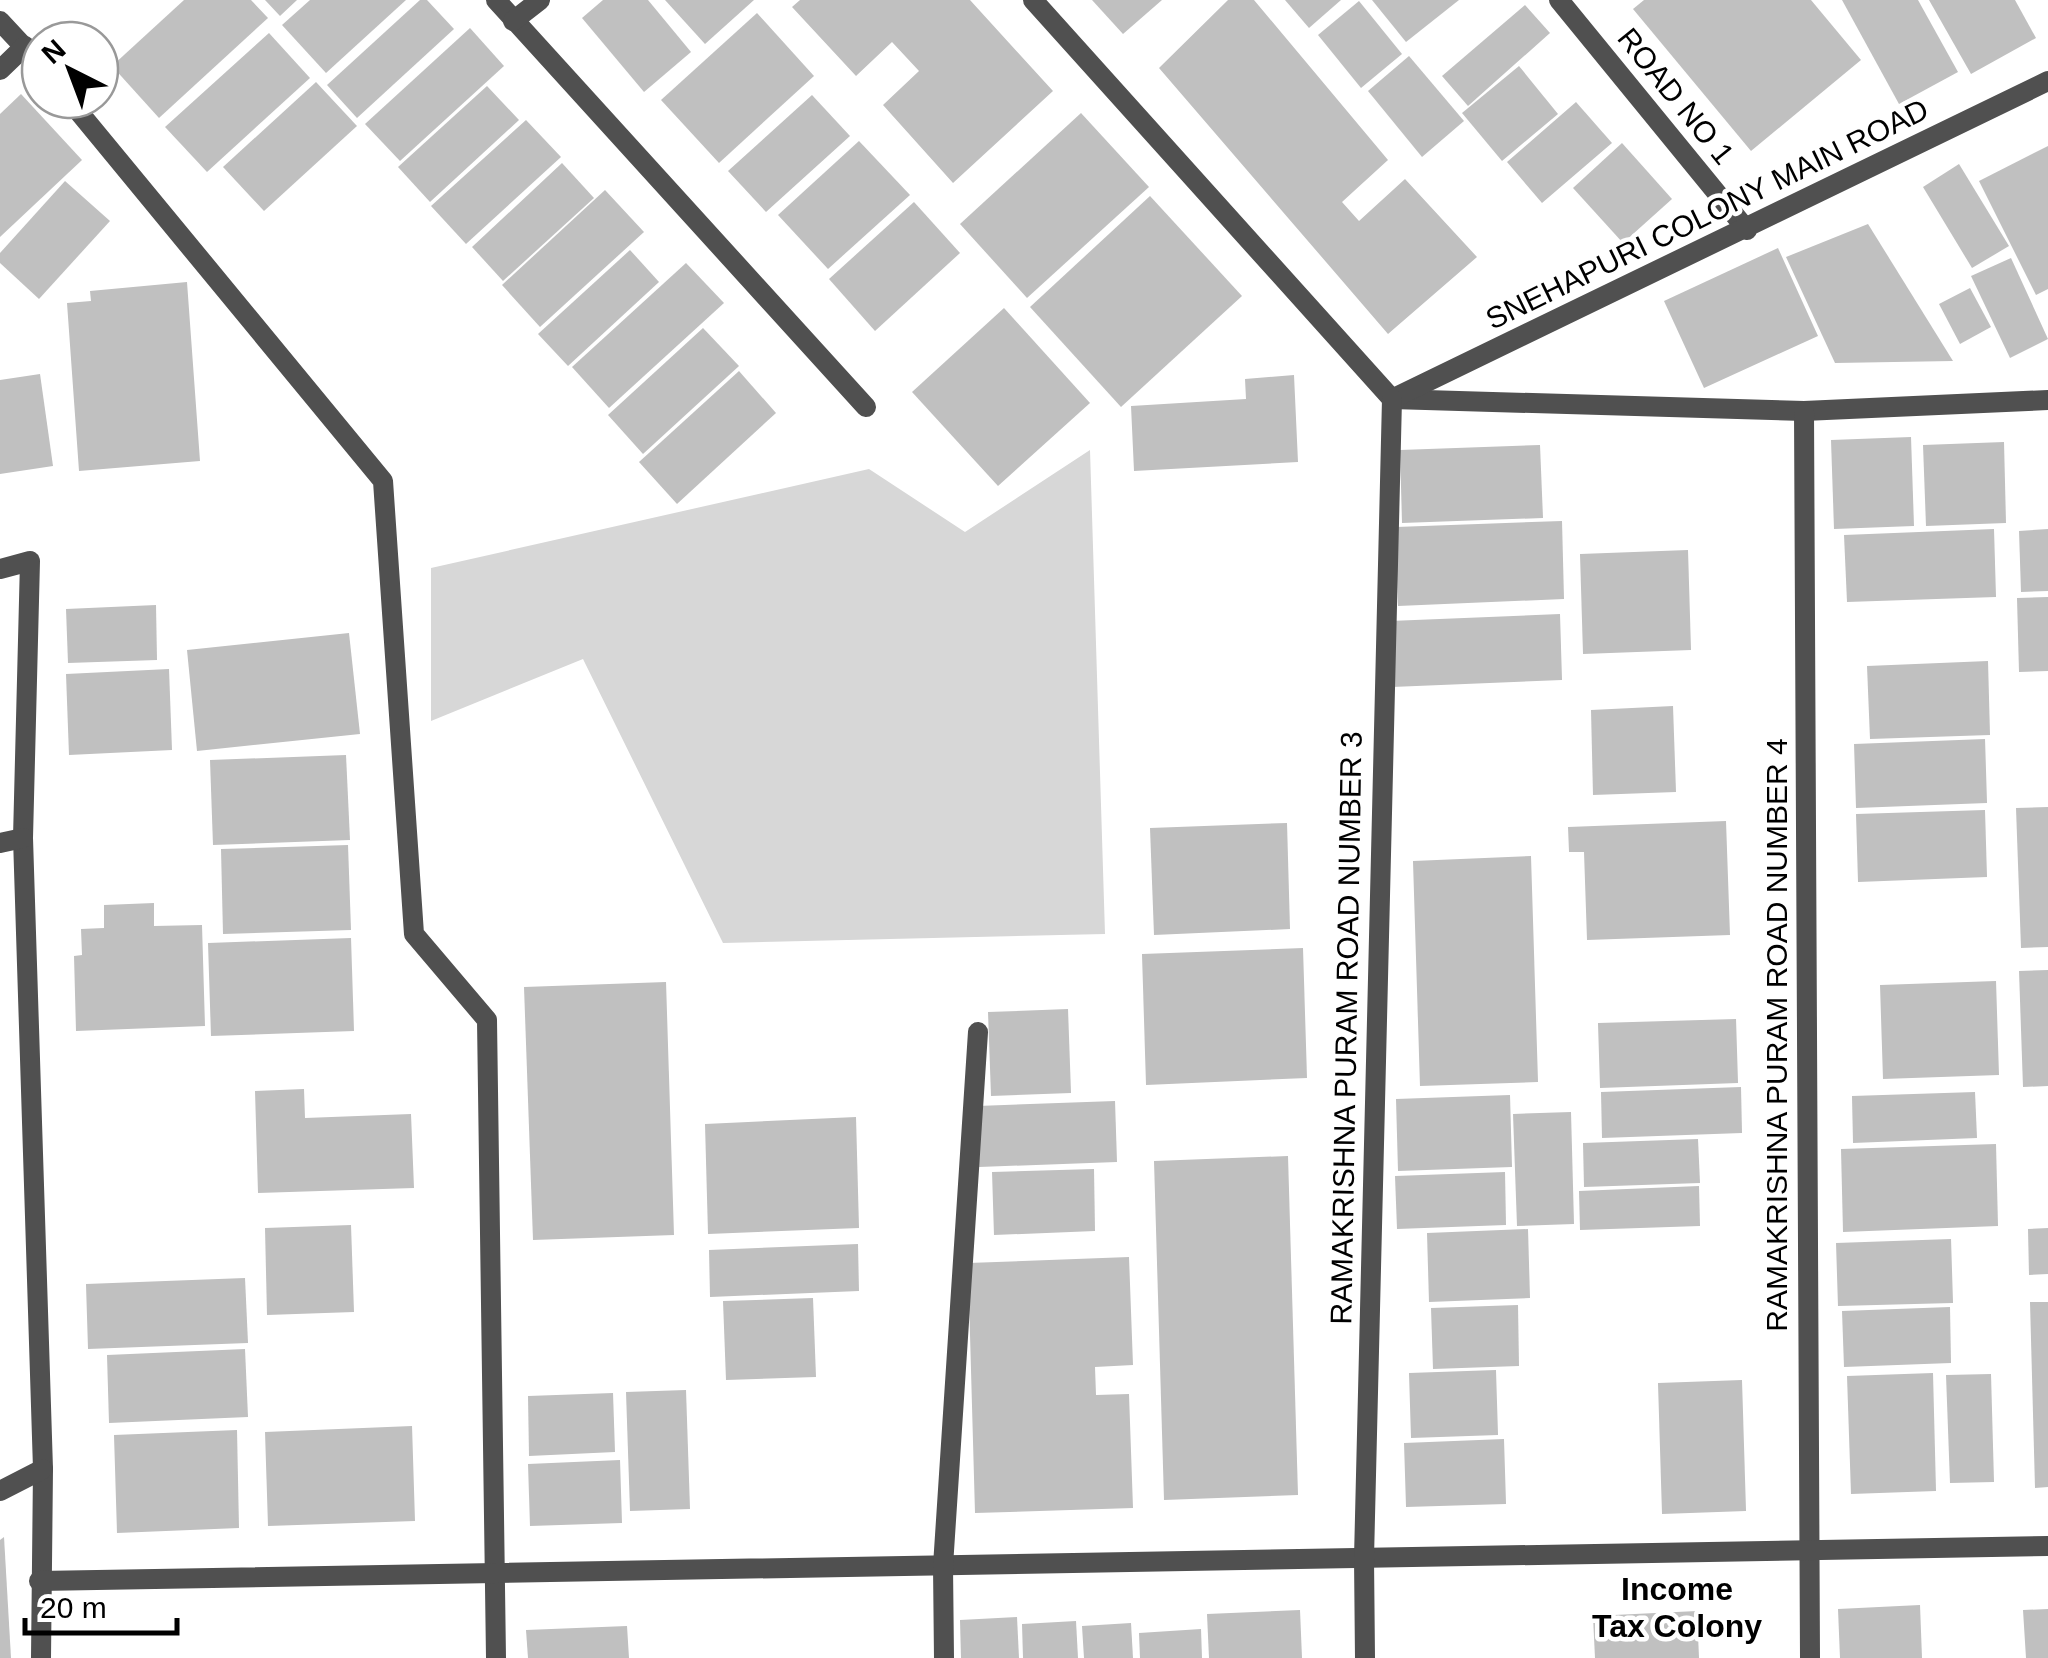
<svg xmlns="http://www.w3.org/2000/svg" width="2048" height="1658" font-family="Arial,sans-serif">
  <style>
    .green { fill: #d7d7d7 }
    .building { fill: #c0c0c0 }
    .lines { fill: none; stroke-linecap: round; stroke-linejoin: round }
    .minor { stroke: #505050; stroke-width: 20 }
    .labels { text-anchor: middle; dominant-baseline: central; stroke-width: 9; stroke-linejoin: round; paint-order: stroke }
    .street-label { font-size: 30px; fill: #000; stroke: #fff }
    .neighbourhood-label { font-size: 32px; font-weight: bold; fill: #000; stroke: #fff }
  </style>
  <rect width="100%" height="100%" fill="#fff"/>
  <polygon class="green" points="1090,450 1105,934 723,943 583,659 431,721 431,568 869,469 965,532"/>
  <g class="building">
    <polygon points="184,0 251,0 268,18 159,118 112,66"/>
    <polygon points="265,0 297,0 280,16"/>
    <polygon points="310,0 406,0 326,73 282,25"/>
    <polygon points="420,0 427,0 454,29 357,118 327,85"/>
    <polygon points="603,0 648,0 691,52 644,92 582,18"/>
    <polygon points="665,0 754,0 705,44"/>
    <polygon points="800,0 970,0 1053,91 953,183 883,105 919,71 892,42 856,76 792,7"/>
    <polygon points="1092,0 1162,0 1123,34"/>
    <polygon points="1228,0 1254,0 1388,160 1342,202 1359,221 1405,179 1477,257 1388,334 1159,68"/>
    <polygon points="1285,0 1341,0 1309,28"/>
    <polygon points="1372,0 1459,0 1406,42"/>
    <polygon points="1644,0 1811,0 1861,60 1751,151 1633,9"/>
    <polygon points="1842,0 1918,0 1958,72 1899,104"/>
    <polygon points="1929,0 2015,0 2036,38 1971,74"/>
    <polygon points="1359,1 1402,54 1361,88 1318,35"/>
    <polygon points="1525,5 1550,33 1468,106 1442,76"/>
    <polygon points="757,13 814,76 719,163 661,100"/>
    <polygon points="470,28 504,66 400,161 365,124"/>
    <polygon points="269,33 310,78 207,172 165,127"/>
    <polygon points="1409,56 1464,121 1422,157 1368,91"/>
    <polygon points="1519,66 1558,114 1502,161 1462,113"/>
    <polygon points="316,82 357,126 264,211 223,167"/>
    <polygon points="487,86 519,120 430,202 398,167"/>
    <polygon points="21,94 82,160 0,237 0,114"/>
    <polygon points="812,95 850,136 766,212 728,171"/>
    <polygon points="1576,102 1612,143 1542,203 1507,162"/>
    <polygon points="1081,113 1149,187 1027,298 960,224"/>
    <polygon points="526,120 561,157 466,244 431,206"/>
    <polygon points="859,141 910,195 828,269 778,215"/>
    <polygon points="1622,143 1672,199 1623,243 1573,188"/>
    <polygon points="2048,146 2048,289 2036,295 1979,181"/>
    <polygon points="562,163 594,198 503,281 472,247"/>
    <polygon points="1959,164 2009,246 1972,268 1923,187"/>
    <polygon points="65,181 110,221 39,299 0,263 0,253"/>
    <polygon points="605,190 644,232 540,327 502,285"/>
    <polygon points="1150,196 1242,296 1121,407 1030,307"/>
    <polygon points="914,202 960,253 875,331 829,279"/>
    <polygon points="1868,224 1953,361 1835,363 1786,257"/>
    <polygon points="1778,248 1818,336 1704,388 1664,301"/>
    <polygon points="630,250 659,282 568,366 538,334"/>
    <polygon points="2011,258 2048,339 2010,358 1971,276"/>
    <polygon points="686,263 724,303 609,408 572,367"/>
    <polygon points="187,282 200,461 79,471 67,303 91,301 90,291"/>
    <polygon points="1970,288 1991,327 1960,344 1939,304"/>
    <polygon points="1004,308 1090,403 998,486 912,392"/>
    <polygon points="703,328 739,366 643,454 608,415"/>
    <polygon points="739,371 776,413 677,504 639,462"/>
    <polygon points="40,374 53,466 0,474 0,380"/>
    <polygon points="1294,375 1298,462 1134,471 1131,406 1246,399 1245,379"/>
    <polygon points="1911,437 1914,526 1834,529 1831,440"/>
    <polygon points="2004,442 2006,523 1926,526 1923,445"/>
    <polygon points="1540,445 1543,518 1402,523 1400,450"/>
    <polygon points="1562,521 1564,599 1398,606 1396,527"/>
    <polygon points="1994,529 1996,597 1847,602 1844,535"/>
    <polygon points="2048,529 2048,591 2021,592 2019,531"/>
    <polygon points="1688,550 1691,650 1583,654 1580,554"/>
    <polygon points="2048,597 2048,671 2019,672 2017,598"/>
    <polygon points="156,605 157,660 68,663 66,609"/>
    <polygon points="1560,614 1562,680 1392,687 1390,621"/>
    <polygon points="349,633 360,734 197,751 187,650"/>
    <polygon points="1988,661 1990,735 1870,739 1867,666"/>
    <polygon points="169,669 172,750 69,755 66,674"/>
    <polygon points="1673,706 1676,792 1593,795 1591,710"/>
    <polygon points="1985,739 1987,803 1856,808 1854,744"/>
    <polygon points="346,755 350,840 213,845 210,760"/>
    <polygon points="2048,807 2048,947 2021,948 2016,808"/>
    <polygon points="1985,810 1987,877 1858,882 1856,814"/>
    <polygon points="1726,821 1730,935 1587,940 1584,852 1569,852 1568,827"/>
    <polygon points="1287,823 1290,929 1154,935 1150,828"/>
    <polygon points="348,845 351,930 223,934 221,849"/>
    <polygon points="1531,856 1538,1082 1420,1086 1413,861"/>
    <polygon points="154,903 154,926 202,925 205,1026 76,1031 74,956 82,955 81,929 104,928 104,905"/>
    <polygon points="351,938 354,1031 211,1036 208,943"/>
    <polygon points="1303,948 1307,1078 1146,1085 1142,954"/>
    <polygon points="2048,970 2048,1086 2023,1087 2019,971"/>
    <polygon points="1996,981 1999,1075 1883,1079 1880,985"/>
    <polygon points="666,982 674,1235 533,1240 524,987"/>
    <polygon points="1068,1009 1071,1093 991,1096 988,1012"/>
    <polygon points="1736,1019 1738,1083 1600,1088 1598,1023"/>
    <polygon points="1741,1087 1742,1133 1602,1138 1601,1092"/>
    <polygon points="304,1089 305,1118 411,1114 414,1188 258,1193 255,1091"/>
    <polygon points="1975,1092 1977,1138 1853,1143 1852,1096"/>
    <polygon points="1510,1095 1512,1167 1398,1171 1396,1099"/>
    <polygon points="1115,1101 1117,1162 979,1167 977,1106"/>
    <polygon points="1571,1112 1574,1224 1517,1226 1513,1114"/>
    <polygon points="856,1117 859,1228 708,1234 705,1124"/>
    <polygon points="1698,1139 1700,1183 1584,1187 1583,1143"/>
    <polygon points="1996,1144 1998,1226 1843,1232 1841,1149"/>
    <polygon points="1288,1156 1298,1495 1164,1500 1154,1161"/>
    <polygon points="1094,1169 1095,1231 994,1235 992,1172"/>
    <polygon points="1505,1172 1506,1225 1397,1229 1395,1176"/>
    <polygon points="1699,1186 1700,1226 1580,1230 1579,1191"/>
    <polygon points="351,1225 354,1312 267,1315 265,1228"/>
    <polygon points="2048,1228 2048,1274 2029,1275 2028,1229"/>
    <polygon points="1528,1229 1530,1298 1429,1302 1427,1233"/>
    <polygon points="1951,1239 1953,1303 1838,1306 1836,1243"/>
    <polygon points="858,1244 859,1291 710,1297 709,1250"/>
    <polygon points="1129,1257 1133,1365 1095,1367 1096,1395 1129,1394 1133,1508 975,1513 968,1263"/>
    <polygon points="245,1278 248,1343 88,1349 86,1284"/>
    <polygon points="813,1298 816,1377 726,1380 723,1301"/>
    <polygon points="2030,1302 2048,1302 2048,1487 2035,1488"/>
    <polygon points="1518,1305 1519,1366 1433,1369 1431,1308"/>
    <polygon points="1950,1307 1951,1363 1844,1367 1842,1311"/>
    <polygon points="245,1349 248,1417 109,1423 107,1355"/>
    <polygon points="1496,1370 1498,1435 1411,1438 1409,1373"/>
    <polygon points="1933,1373 1936,1491 1851,1494 1847,1376"/>
    <polygon points="1991,1374 1994,1482 1950,1483 1946,1375"/>
    <polygon points="1742,1380 1746,1511 1662,1514 1658,1383"/>
    <polygon points="686,1390 690,1509 630,1511 626,1392"/>
    <polygon points="613,1393 615,1452 529,1456 528,1396"/>
    <polygon points="412,1426 415,1521 268,1526 265,1432"/>
    <polygon points="237,1430 239,1528 117,1533 114,1435"/>
    <polygon points="1504,1439 1506,1504 1406,1507 1404,1443"/>
    <polygon points="620,1460 622,1523 530,1526 528,1464"/>
    <polygon points="4,1537 11,1658 0,1658 0,1540"/>
    <polygon points="1920,1605 1922,1658 1840,1658 1838,1609"/>
    <polygon points="2048,1609 2048,1658 2026,1658 2023,1610"/>
    <polygon points="1300,1610 1302,1658 1209,1658 1207,1614"/>
    <polygon points="1697,1611 1699,1658 1595,1658 1593,1616"/>
    <polygon points="1017,1617 1019,1658 961,1658 960,1620"/>
    <polygon points="1076,1621 1078,1658 1023,1658 1022,1624"/>
    <polygon points="1131,1623 1133,1658 1084,1658 1082,1626"/>
    <polygon points="627,1626 629,1658 528,1658 526,1630"/>
    <polygon points="1201,1629 1202,1658 1140,1658 1139,1633"/>
  </g>
  <g class="lines">
    <g class="minor">
      <polyline points="496,0 866,407"/>
      <polyline points="1033,0 1392,399 1804,411 2048,400"/>
      <polyline points="1559,0 1747,230"/>
      <polyline points="0,21 40,64"/>
      <polyline points="513,21 540,0"/>
      <polyline points="0,70 25,46"/>
      <polyline points="69,100 383,481 414,934 487,1020 496,1658"/>
      <polyline points="1398,396 2048,81"/>
      <polyline points="1804,411 1810,1658"/>
      <polyline points="0,569 30,561 23,838 43,1469 41,1658"/>
      <polyline points="0,843 23,838"/>
      <polyline points="0,1491 43,1469"/>
      <polyline points="39,1581 2048,1546"/>
      <polyline points="944,1658 943,1566 978,1032"/>
      <polyline points="1365,1658 1364,1558 1392,399"/>
    </g>
  </g>
  <g class="labels">
    <g class="street-label">
      <text transform="translate(1676 96) rotate(51)">ROAD NO 1</text>
      <text transform="translate(1707 214) rotate(-26)">SNEHAPURI COLONY MAIN ROAD</text>
      <text transform="translate(1346 1028) rotate(-89)">RAMAKRISHNA PURAM ROAD NUMBER 3</text>
      <text transform="translate(1776 1035) rotate(-90)">RAMAKRISHNA PURAM ROAD NUMBER 4</text>
    </g>
    <g class="neighbourhood-label">
      <text x="1677" y="1589">Income<tspan x="1677" dy="37">Tax Colony</tspan></text>
    </g>
  </g>
  <g transform="translate(70 70) rotate(318)"><circle r="48" fill="#ffffff" stroke="#999999" stroke-width="2.5"/>
  <path d="M0-8L18 38L0 25L-18 38Z" fill="#000000"/>
  <text y="-15" font-size="28" font-weight="bold" text-anchor="middle" fill="#000000">N</text>
  </g>
  <path d="M25 1618v15h152v-15" fill="none" stroke="#000000" stroke-width="5"/>
  <text x="40" y="1618" font-size="30" fill="#000000" stroke="#ffffff" stroke-width="8" paint-order="stroke">20 m</text>
</svg>
